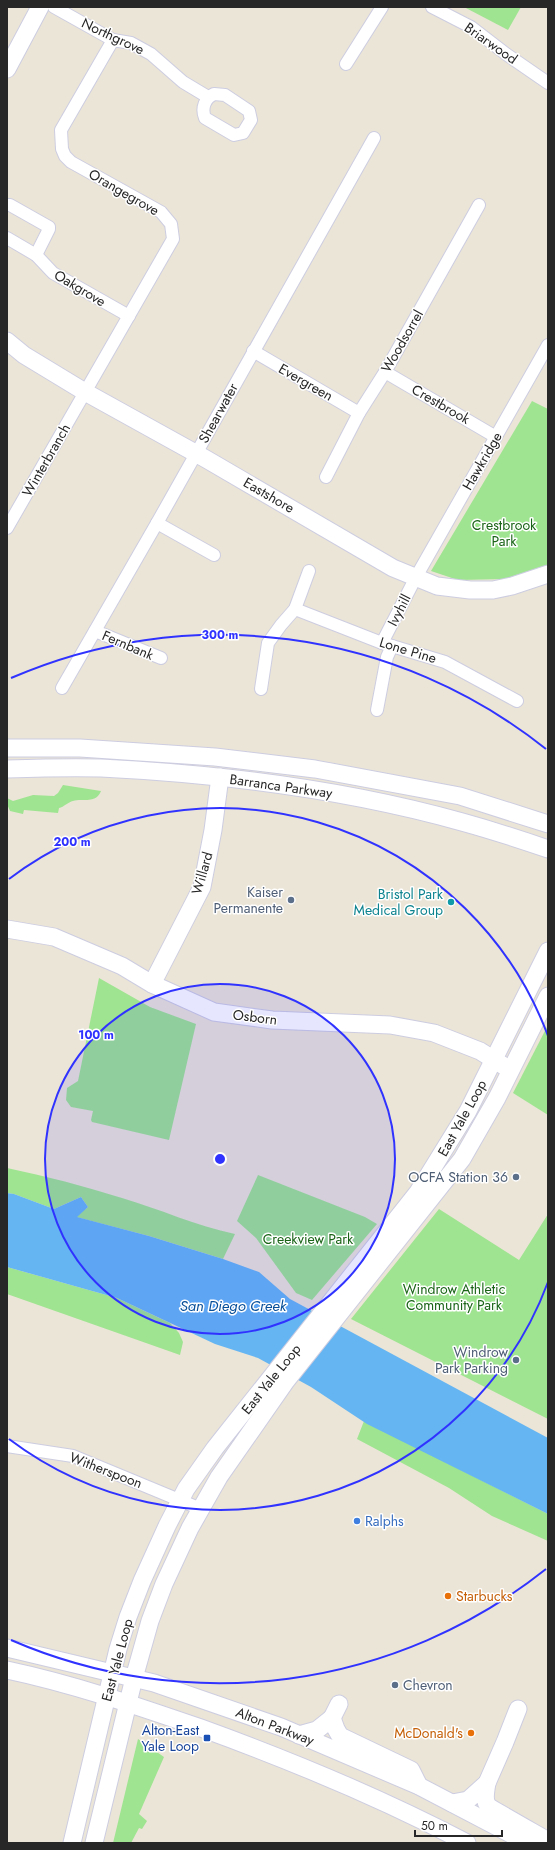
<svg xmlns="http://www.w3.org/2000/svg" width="555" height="1850" font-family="Jost,sans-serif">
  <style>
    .green { fill: #9fe491 }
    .water { fill: #65b5f2 }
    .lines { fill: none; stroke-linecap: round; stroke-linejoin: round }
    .street-casing { stroke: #cdcde1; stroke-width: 14 }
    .secondary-casing { stroke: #cdcde1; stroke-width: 19 }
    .street { stroke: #fff; stroke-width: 12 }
    .secondary { stroke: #fff; stroke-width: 17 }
    .ring { fill: none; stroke: #3033ff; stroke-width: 2 }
    .service-dot { fill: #5c6f8a; stroke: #fff; stroke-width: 1.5 }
    .culture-dot { fill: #0f9aa8; stroke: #fff; stroke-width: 1.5 }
    .shop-dot { fill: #3f7fe0; stroke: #fff; stroke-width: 1.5 }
    .food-dot { fill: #e8710a; stroke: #fff; stroke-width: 1.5 }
    .transit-dot { fill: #1a4fb4; stroke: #fff; stroke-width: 1.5 }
    .labels { text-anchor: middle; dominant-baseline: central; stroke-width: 3; stroke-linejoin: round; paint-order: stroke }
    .street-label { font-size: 14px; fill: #272727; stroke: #fff }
    .park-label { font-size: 14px; fill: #196416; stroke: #fff }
    .service-label { font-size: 14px; fill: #4e5e75; stroke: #fff; text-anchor: end }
    .culture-label { font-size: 14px; fill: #0d838f; stroke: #fff; text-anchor: end }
    .shop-label { font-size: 14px; fill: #366cbe; stroke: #fff; text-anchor: start }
    .food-label { font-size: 14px; fill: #c56008; stroke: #fff; text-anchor: start }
    .transit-label { font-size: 14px; fill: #164399; stroke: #fff; text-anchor: end }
    .water-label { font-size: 15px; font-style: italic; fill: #084f99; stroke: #fff }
    .centre { fill: #3033ff; stroke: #fff; stroke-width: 2 }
    .ring-label { font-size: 12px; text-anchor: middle; font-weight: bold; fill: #3033ff; stroke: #fff; stroke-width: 3; stroke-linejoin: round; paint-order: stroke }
  </style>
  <rect width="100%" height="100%" fill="#ebe5d7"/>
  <g class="green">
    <polygon points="464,7 521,7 508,30"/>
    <polygon points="532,401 548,409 548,565 506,579 458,580 431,571"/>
    <path d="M63 785 101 791C96 804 83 798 73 801 68 802 64 807 59 808L58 813 24 810 23 814 10 811 7 804V798L13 801 33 795 54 796 58 793Z"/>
    <polygon points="99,978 150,1007 196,1024 169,1140 92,1122 91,1120 93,1111 71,1107 66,1100 67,1088 78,1081"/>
    <polygon points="548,1025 548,1115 513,1093"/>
    <path d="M7 1168C46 1176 84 1186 122 1198 160 1209 196 1226 235 1234L223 1259 149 1236 76 1217 88 1207 81 1197 54 1209 14 1194 7 1193Z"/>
    <polygon points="258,1175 365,1217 377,1224 312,1300 296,1293 256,1238 237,1221"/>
    <polygon points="439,1209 519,1260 548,1214 548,1419 351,1319"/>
    <polygon points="7,1267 117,1298 170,1323 179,1333 183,1342 180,1355 7,1294"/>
    <polygon points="364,1421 548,1514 548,1541 492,1516 449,1488 357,1439"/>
    <polygon points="138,1739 164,1757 139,1814 147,1821 142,1829 139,1828 131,1843 113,1843"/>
  </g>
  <polygon class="water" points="7,1193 14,1194 54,1209 81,1197 88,1207 77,1217 149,1236 223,1259 259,1272 290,1299 548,1438 548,1514 367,1424 311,1387 258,1358 215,1344 117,1298 7,1267"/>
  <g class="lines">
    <g class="street-casing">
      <g id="street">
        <polyline points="54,7 113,40 131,43 151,54 183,82 208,97"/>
        <polyline points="432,7 471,27 506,54 548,83"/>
        <polyline points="346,64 382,7"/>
        <path d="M214 94 225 95 249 111 251 120 243 133 234 135 205 118C201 108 205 98 214 94Z"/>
        <polyline points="7,205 10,205 49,227 49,229 36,255"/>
        <polyline points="7,238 36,255 53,273 129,316"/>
        <polyline points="253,351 359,413"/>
        <polyline points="385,372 496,437"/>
        <polyline points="326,477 359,413 385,372 479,205"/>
        <polyline points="157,523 214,555"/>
        <polyline points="7,528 173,239 171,224 161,212 71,162 65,156 62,149 61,130 113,40"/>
        <polyline points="295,609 382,643 445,662 517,701"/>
        <polyline points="95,631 161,658"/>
        <polyline points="382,643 416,577 548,345"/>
        <polyline points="62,688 157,523 374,138"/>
        <polyline points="261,689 268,643 281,625 295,609 309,571"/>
        <polyline points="377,710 387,657 392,646"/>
        <polyline points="7,1446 73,1456 201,1509"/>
      </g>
    </g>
    <g class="secondary-casing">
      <g id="secondary">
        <polyline points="7,69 40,7"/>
        <polyline points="7,341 24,355 85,392 206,459 393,568 437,586 470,590 493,590 512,586 548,574"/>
        <polyline points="7,748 80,748 215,757 315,769 460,796 548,824"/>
        <path d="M7 769C38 768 70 767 101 768 222 774 344 789 462 822 491 830 519 839 548 849"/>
        <polyline points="7,929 54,937 122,966 152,984 214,1012 272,1020 390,1025 434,1033 480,1051 504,1066"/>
        <polyline points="152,984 202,887 213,830 220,777"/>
        <polyline points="7,1648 154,1683 281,1727 419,1786 528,1843"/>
        <path d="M7 1670C73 1684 137 1706 201 1728 292 1761 381 1798 467 1843"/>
        <polyline points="332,1718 339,1704"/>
        <polyline points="299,1735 317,1730 332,1718 336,1729 340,1736 411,1770 419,1786"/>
        <polyline points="487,1783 505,1742 518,1709"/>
        <path d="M452 1803 468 1800 487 1783C486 1789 484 1799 487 1804 489 1808 540 1836 548 1841"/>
        <polyline points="72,1843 118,1649 128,1617 142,1581 167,1526 186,1489 215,1448 418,1192 468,1111 548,951"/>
        <polyline points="94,1843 134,1678 150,1621 164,1584 190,1528 219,1477 286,1381 462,1159 497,1098 548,996"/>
      </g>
    </g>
    <use href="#street" class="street"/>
    <use href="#secondary" class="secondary"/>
  </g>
  <circle cx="220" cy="1159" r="175" fill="#3033ff" fill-opacity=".12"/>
  <g class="ring">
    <circle cx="220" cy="1159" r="175"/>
    <path d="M548 1282A350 350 0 0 1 9 1439M9 879A350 350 0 0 1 548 1036"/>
    <path d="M546 1569A524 524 0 0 1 11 1640M11 678A524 524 0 0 1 546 749"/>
  </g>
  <g class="service-dot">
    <circle cx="291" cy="900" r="4"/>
    <circle cx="516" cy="1177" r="4"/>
    <circle cx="516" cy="1360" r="4"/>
    <circle cx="395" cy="1685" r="4"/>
  </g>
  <circle class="culture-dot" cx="451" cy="902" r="4"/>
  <circle class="shop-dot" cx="357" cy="1521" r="4"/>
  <g class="food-dot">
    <circle cx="448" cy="1596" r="4"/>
    <circle cx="471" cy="1733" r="4"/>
  </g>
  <rect class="transit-dot" x="203" y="1734" width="8" height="8" rx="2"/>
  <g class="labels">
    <g class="street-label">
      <text transform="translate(113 36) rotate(25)">Northgrove</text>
      <text transform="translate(491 43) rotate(35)">Briarwood</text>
      <text transform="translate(124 192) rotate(30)">Orangegrove</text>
      <text transform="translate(80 288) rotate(31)">Oakgrove</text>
      <text transform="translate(402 341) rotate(-60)">Woodsorrel</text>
      <text transform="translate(306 382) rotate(30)">Evergreen</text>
      <text transform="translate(441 404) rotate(30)">Crestbrook</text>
      <text transform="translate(218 413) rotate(-61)">Shearwater</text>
      <text transform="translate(46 460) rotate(-60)">Winterbranch</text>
      <text transform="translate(482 461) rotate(-60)">Hawkridge</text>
      <text transform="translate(269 495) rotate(30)">Eastshore</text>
      <text transform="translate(399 610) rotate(-63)">Ivyhill</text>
      <text transform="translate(128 645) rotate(23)">Fernbank</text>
      <text transform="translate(408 650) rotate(17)">Lone Pine</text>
      <text transform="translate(281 786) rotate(8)">Barranca Parkway</text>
      <text transform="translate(202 873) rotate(-74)">Willard</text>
      <text transform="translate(255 1017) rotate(7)">Osborn</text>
      <text transform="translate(462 1118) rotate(-61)">East Yale Loop</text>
      <text transform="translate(271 1379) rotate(-51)">East Yale Loop</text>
      <text transform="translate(106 1470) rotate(21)">Witherspoon</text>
      <text transform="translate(117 1660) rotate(-75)">East Yale Loop</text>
      <text transform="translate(275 1726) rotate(21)">Alton Parkway</text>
    </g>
    <g class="park-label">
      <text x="504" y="525">Crestbrook<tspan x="504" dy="16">Park</tspan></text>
      <text x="308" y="1239">Creekview Park</text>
      <text x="454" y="1289">Windrow Athletic<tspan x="454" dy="16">Community Park</tspan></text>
    </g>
    <g class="service-label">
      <text x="283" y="892">Kaiser<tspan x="283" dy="16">Permanente</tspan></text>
      <text x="508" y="1177">OCFA Station 36</text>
      <text x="508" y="1352">Windrow<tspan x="508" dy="16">Park Parking</tspan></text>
      <text x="403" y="1685" text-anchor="start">Chevron</text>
    </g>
    <g class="culture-label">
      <text x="443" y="894">Bristol Park<tspan x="443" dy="16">Medical Group</tspan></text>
    </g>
    <g class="shop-label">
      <text x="365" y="1521">Ralphs</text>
    </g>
    <g class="food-label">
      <text x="456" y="1596">Starbucks</text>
      <text x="463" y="1733" text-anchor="end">McDonald's</text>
    </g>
    <g class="transit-label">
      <text x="199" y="1730">Alton-East<tspan x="199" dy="16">Yale Loop</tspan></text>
    </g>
    <g class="water-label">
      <text x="233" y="1306">San Diego Creek</text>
    </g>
  </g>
  <circle cx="220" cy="1159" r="6" class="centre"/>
  <g class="ring-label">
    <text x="220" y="639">300 m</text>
    <text x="72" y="846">200 m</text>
    <text x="96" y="1039">100 m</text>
  </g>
  <rect width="555" height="1850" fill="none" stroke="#272727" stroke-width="16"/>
  <path d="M415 1830v6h87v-6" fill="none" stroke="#272727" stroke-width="2"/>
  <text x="421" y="1830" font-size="12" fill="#272727" stroke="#ffffff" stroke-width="3" paint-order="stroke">50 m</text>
</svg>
